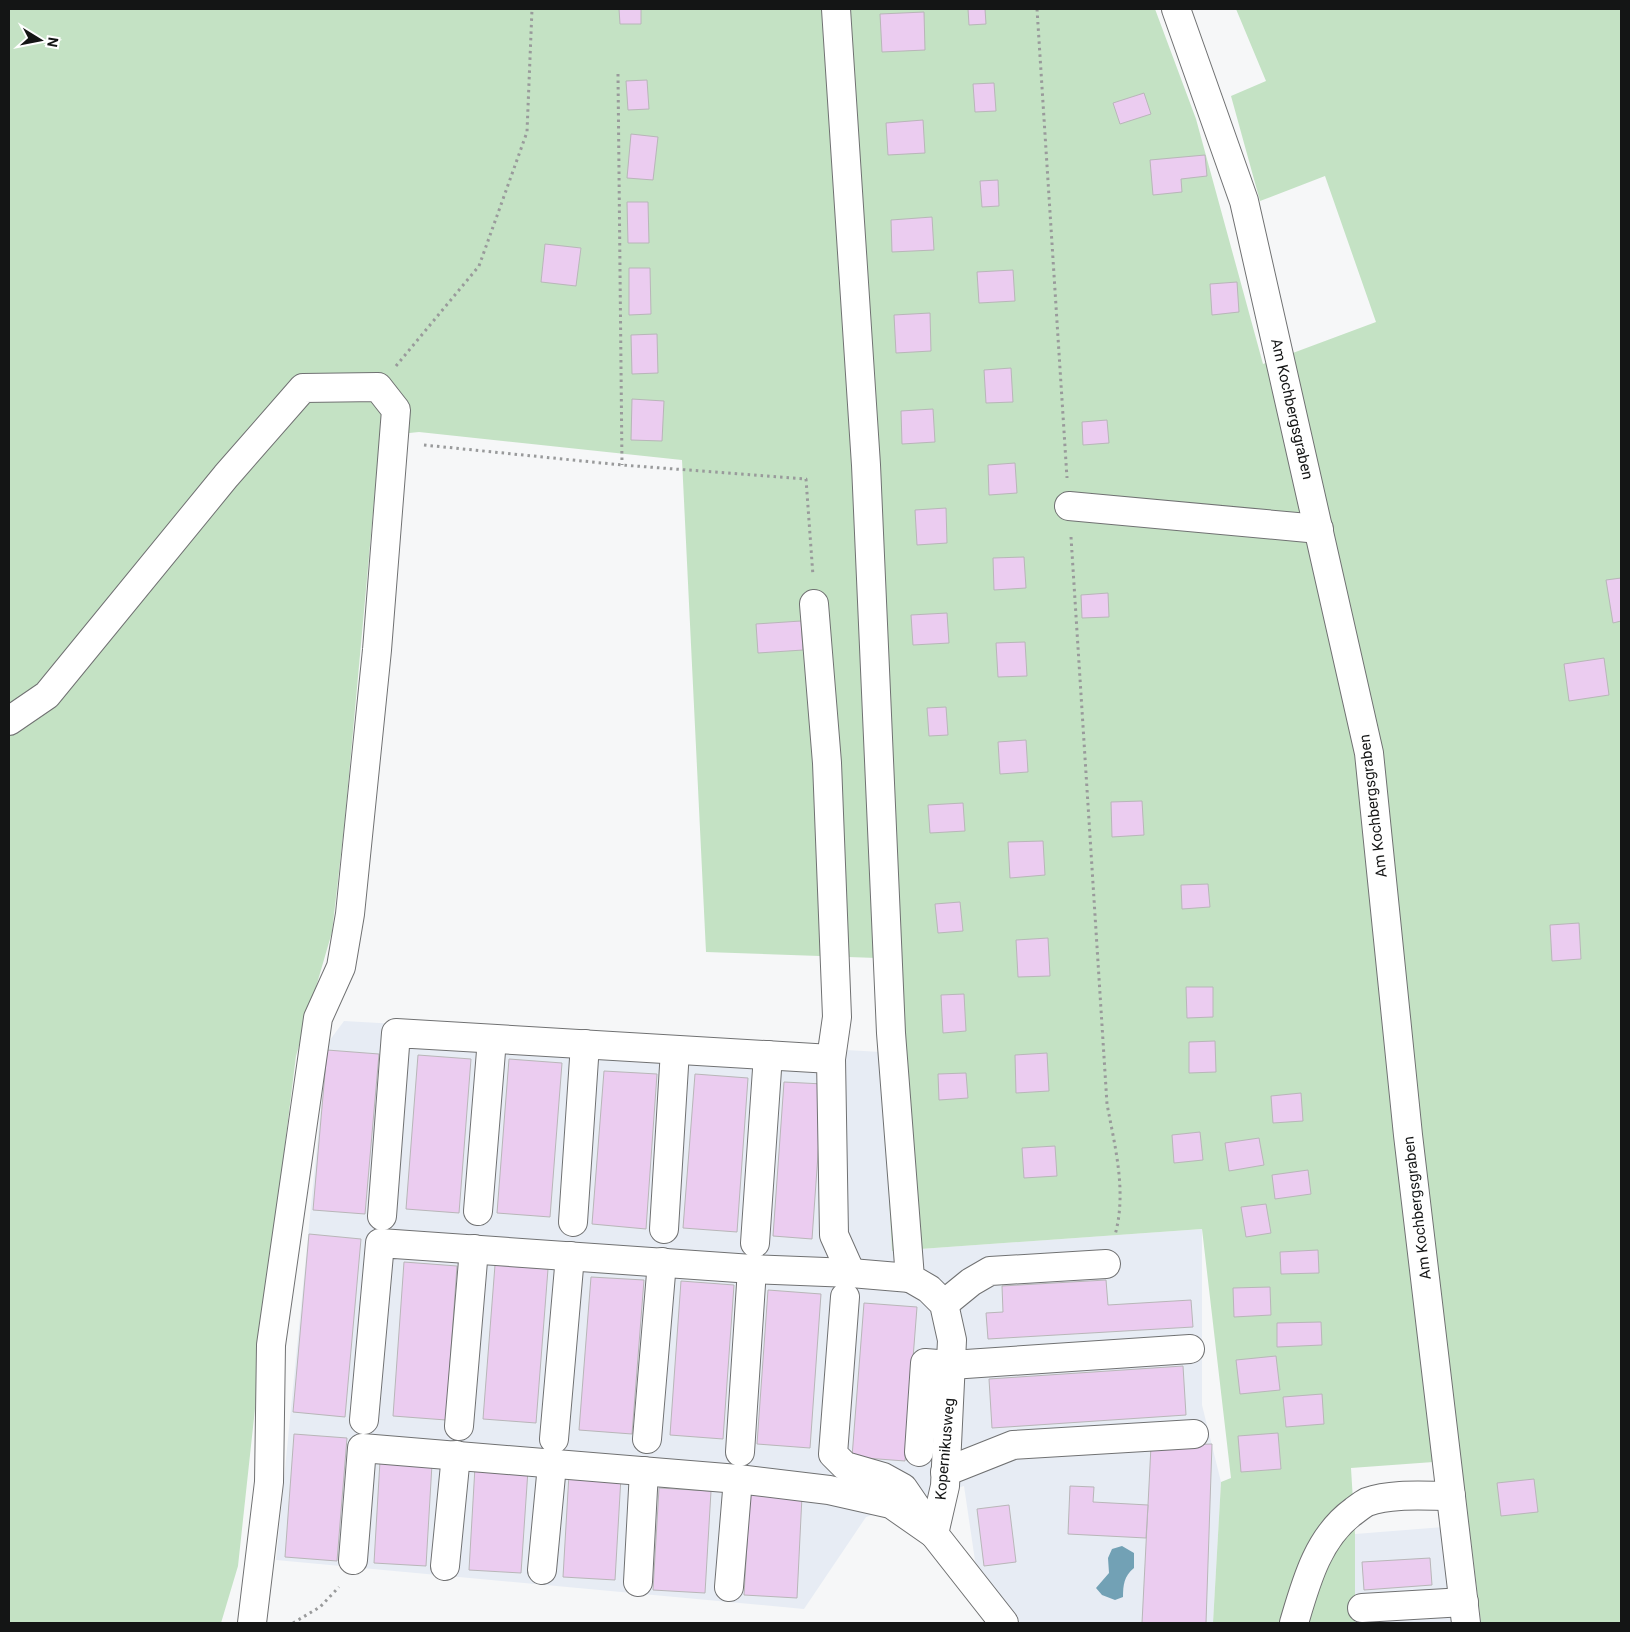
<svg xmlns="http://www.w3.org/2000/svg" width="1630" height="1632" font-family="Roboto,sans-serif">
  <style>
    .built { fill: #e7ecf4 }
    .green { fill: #c4e2c4 }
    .water { fill: #72a1b5 }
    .building { fill: #ebccf0; stroke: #b8b6b8 }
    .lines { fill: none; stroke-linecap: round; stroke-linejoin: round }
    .minor-casing { stroke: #707172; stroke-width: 30 }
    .path { stroke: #999a9b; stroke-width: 3; stroke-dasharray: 2.5 4; stroke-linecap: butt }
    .minor { stroke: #fff; stroke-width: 28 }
    .labels { text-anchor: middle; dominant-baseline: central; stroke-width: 4; stroke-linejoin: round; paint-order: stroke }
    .street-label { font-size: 15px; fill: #141515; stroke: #fff }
  </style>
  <rect width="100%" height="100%" fill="#f6f7f8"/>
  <g class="built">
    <polygon points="344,1021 881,1052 892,1251 1202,1229 1202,1405 1221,1482 1213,1623 1021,1623 977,1574 964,1486 866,1517 804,1609 276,1560 327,1044"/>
    <polygon points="1469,1525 1481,1623 1355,1623 1355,1534"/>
  </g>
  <polygon class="green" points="9,9 1155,9 1196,119 1263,364 1376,322 1325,176 1260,201 1231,96 1266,81 1236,9 1621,9 1621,1623 1481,1623 1461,1460 1351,1468 1355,1534 1355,1623 1213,1623 1221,1482 1231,1478 1202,1229 892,1251 881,1052 877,958 706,952 682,460 419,432 380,436 345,819 332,932 296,1056 274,1233 238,1566 221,1623 9,1623"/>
  <path class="water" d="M1122 1546 1134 1553V1568C1124 1576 1123 1585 1123 1597L1115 1600 1102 1595 1096 1588 1109 1573 1108 1558 1112 1549Z"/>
  <g class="building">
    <polygon points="619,9 641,9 641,24 620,24"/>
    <polygon points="968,9 985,9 986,24 969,25"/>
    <polygon points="924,12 925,50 882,52 880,14"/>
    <polygon points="647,80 649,109 628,110 626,81"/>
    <polygon points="994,83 996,111 975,112 973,84"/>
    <polygon points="1144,93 1151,114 1120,124 1113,103"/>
    <polygon points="923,120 925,153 888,155 886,123"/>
    <polygon points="631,134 658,137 653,180 627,178"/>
    <polygon points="1205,155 1207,176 1181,179 1182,192 1153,195 1150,160"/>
    <polygon points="998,180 999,206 982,207 980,181"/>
    <polygon points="627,202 648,202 649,243 628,243"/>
    <polygon points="932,217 934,250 892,252 891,220"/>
    <polygon points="545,244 581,248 576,286 541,282"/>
    <polygon points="629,268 650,268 651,314 629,315"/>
    <polygon points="1013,270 1015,301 979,303 977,272"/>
    <polygon points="1237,282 1239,312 1212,315 1210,284"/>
    <polygon points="930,313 931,351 896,353 894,315"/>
    <polygon points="657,334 658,373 632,374 631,335"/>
    <polygon points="1011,368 1013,402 986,403 984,370"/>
    <polygon points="632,399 664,401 662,441 631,440"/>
    <polygon points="933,409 935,442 902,444 901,411"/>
    <polygon points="1107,420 1109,443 1083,445 1082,422"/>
    <polygon points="1015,463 1017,493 989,495 988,465"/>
    <polygon points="946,508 947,543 917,545 915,510"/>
    <polygon points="1024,557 1026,588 994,590 993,558"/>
    <polygon points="1621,578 1621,621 1613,623 1606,580"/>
    <polygon points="1108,593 1109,617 1082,618 1081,595"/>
    <polygon points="947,613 949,643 913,645 911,615"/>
    <polygon points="801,621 803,650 758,653 756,624"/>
    <polygon points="1025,642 1027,676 998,677 996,643"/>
    <polygon points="1604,658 1609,695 1569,701 1564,664"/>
    <polygon points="946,707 948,735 929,736 927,708"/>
    <polygon points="1026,740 1028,772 1000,774 998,742"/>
    <polygon points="1142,801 1144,835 1112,837 1111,802"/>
    <polygon points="963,803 965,831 930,833 928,805"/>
    <polygon points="1043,841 1045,875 1010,878 1008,842"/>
    <polygon points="1208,884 1210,907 1182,909 1181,885"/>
    <polygon points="960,902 963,931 938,933 935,904"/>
    <polygon points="1579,923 1581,959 1552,961 1550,925"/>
    <polygon points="1048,938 1050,976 1018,977 1016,940"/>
    <polygon points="1186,987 1213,987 1213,1017 1187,1018"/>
    <polygon points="964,994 966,1031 943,1033 941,995"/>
    <polygon points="1215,1041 1216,1072 1189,1073 1189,1042"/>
    <polygon points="327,1050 379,1054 365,1214 313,1210"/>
    <polygon points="1047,1053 1049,1091 1016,1093 1015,1055"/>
    <polygon points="418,1055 471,1059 459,1213 406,1209"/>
    <polygon points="509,1059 562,1063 550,1217 497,1213"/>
    <polygon points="604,1071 657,1074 646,1229 592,1224"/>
    <polygon points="966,1073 968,1098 939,1100 938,1074"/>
    <polygon points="695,1074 748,1078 737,1232 683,1228"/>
    <polygon points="784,1082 823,1084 812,1239 773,1236"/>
    <polygon points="1301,1093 1303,1121 1273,1123 1271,1096"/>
    <polygon points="1200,1132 1203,1160 1174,1163 1172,1135"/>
    <polygon points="1259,1138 1264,1165 1229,1171 1225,1143"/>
    <polygon points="1055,1146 1057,1176 1024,1178 1022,1148"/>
    <polygon points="1308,1170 1311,1194 1275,1199 1272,1175"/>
    <polygon points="1266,1204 1271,1233 1246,1237 1241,1207"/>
    <polygon points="309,1234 361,1239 345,1417 293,1412"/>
    <polygon points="1318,1250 1319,1273 1281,1274 1280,1252"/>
    <polygon points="404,1262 457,1266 446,1420 393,1416"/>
    <polygon points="495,1265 548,1269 536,1423 483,1419"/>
    <polygon points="591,1277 644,1280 632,1434 579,1430"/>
    <polygon points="1106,1280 1108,1305 1191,1300 1193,1327 988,1339 986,1313 1003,1312 1002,1286"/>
    <polygon points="681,1281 734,1285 723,1439 670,1435"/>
    <polygon points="1270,1287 1271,1315 1234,1317 1233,1288"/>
    <polygon points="768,1290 821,1294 810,1448 757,1444"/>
    <polygon points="864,1303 917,1307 905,1461 852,1457"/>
    <polygon points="1321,1322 1322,1345 1277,1347 1277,1323"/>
    <polygon points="1276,1356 1280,1390 1240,1394 1236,1360"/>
    <polygon points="1183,1366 1186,1415 992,1428 989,1379"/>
    <polygon points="1322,1394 1324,1424 1286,1427 1283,1397"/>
    <polygon points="1278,1433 1281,1469 1241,1472 1238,1436"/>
    <polygon points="294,1434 347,1438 337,1561 285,1557"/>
    <polygon points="1212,1444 1206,1623 1142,1623 1151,1446"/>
    <polygon points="380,1461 432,1464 426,1566 374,1563"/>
    <polygon points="475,1467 528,1470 521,1573 469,1570"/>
    <polygon points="569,1474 621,1477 615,1580 563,1577"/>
    <polygon points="1534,1479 1538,1512 1501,1516 1497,1483"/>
    <polygon points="1070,1486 1094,1487 1093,1502 1148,1505 1146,1538 1068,1534"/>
    <polygon points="659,1488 711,1491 705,1593 653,1590"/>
    <polygon points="750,1492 802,1496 797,1598 744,1595"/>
    <polygon points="1009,1505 1016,1562 984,1566 977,1509"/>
    <polygon points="1430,1558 1432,1585 1364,1590 1362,1562"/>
  </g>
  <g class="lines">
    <g class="minor-casing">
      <g id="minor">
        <polyline points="836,9 866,465 891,1033 910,1278 929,1289 944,1304 952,1340 945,1486 934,1534 1004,1623"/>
        <polyline points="1176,9 1244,201 1369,753 1408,1135 1466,1623"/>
        <polyline points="1069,506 1319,529"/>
        <polyline points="814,604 827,763 837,1017 831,1059"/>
        <polyline points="9,721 47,695 226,476 303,388 378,387 396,410 377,650 350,914 341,967 318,1018 271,1345 269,1482 252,1623"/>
        <polyline points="478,1211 492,1039"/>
        <polyline points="382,1216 396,1033 831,1059 834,1235 851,1273"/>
        <polyline points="573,1222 585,1044"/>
        <polyline points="664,1229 675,1050"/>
        <polyline points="755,1243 768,1055"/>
        <polyline points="845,1297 833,1454 845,1466 883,1477 903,1488 927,1523"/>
        <polyline points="944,1304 971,1282 990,1271 1106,1264"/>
        <polyline points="364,1420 380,1243 752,1269 851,1273 910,1278"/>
        <polyline points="459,1426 474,1249"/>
        <polyline points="554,1439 570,1256"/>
        <polyline points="647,1439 662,1262"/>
        <polyline points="740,1452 752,1269"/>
        <polyline points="919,1452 925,1363 951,1365 1190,1349"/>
        <polyline points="945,1472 1013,1445 1194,1434"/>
        <polyline points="353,1560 362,1448 738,1479 829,1490 891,1504 934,1534"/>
        <polyline points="445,1566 456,1455"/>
        <polyline points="542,1570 552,1465"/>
        <polyline points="638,1582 644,1471"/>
        <polyline points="729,1587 738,1479"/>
        <polyline points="1362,1608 1464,1602"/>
        <path d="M1294 1623C1306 1582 1318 1537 1354 1511 1358 1508 1363 1504 1367 1502 1393 1493 1424 1496 1451 1496"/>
      </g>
    </g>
    <g class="path">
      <polyline points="1037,9 1067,478"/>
      <polyline points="618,74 622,465"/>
      <polyline points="396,366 479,266 527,132 532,9"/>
      <polyline points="424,445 622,465 806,479 813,576"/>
      <path d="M1071 537 1107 1104C1115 1147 1127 1192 1115 1235"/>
      <polyline points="293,1623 320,1607 339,1587"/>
    </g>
    <use href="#minor" class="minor"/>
  </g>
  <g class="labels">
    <g class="street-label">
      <text transform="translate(1292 409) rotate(77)">Am Kochbergsgraben</text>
      <text transform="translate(1373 806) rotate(-97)">Am Kochbergsgraben</text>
      <text transform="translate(1417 1208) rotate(-97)">Am Kochbergsgraben</text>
      <text transform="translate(945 1449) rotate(-85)">Kopernikusweg</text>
    </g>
  </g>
  <rect width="1630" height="1632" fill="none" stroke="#141515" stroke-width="20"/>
  <g transform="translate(40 40) rotate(100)" stroke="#ffffff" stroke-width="4" paint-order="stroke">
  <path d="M0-4L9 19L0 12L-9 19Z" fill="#141515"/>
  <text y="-8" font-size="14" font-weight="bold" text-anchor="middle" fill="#141515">N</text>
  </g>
</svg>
